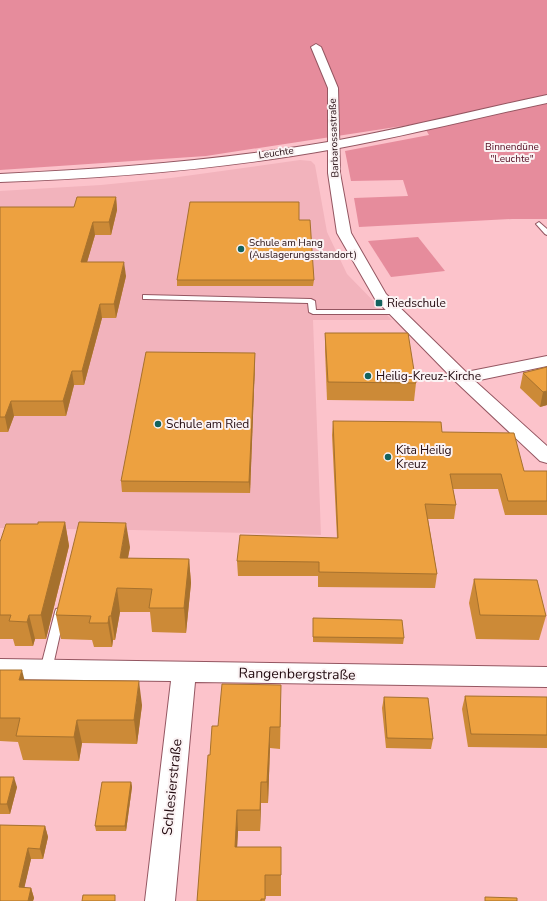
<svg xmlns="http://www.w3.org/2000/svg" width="547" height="901" font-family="'Nunito Sans',sans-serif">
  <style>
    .built { fill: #f2b3bc }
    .green { fill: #e68c9c }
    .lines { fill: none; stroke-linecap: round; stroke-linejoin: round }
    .service-casing { stroke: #945661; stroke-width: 2 }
    .minor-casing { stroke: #945661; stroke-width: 2 }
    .tertiary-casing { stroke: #945661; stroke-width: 2 }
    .service { fill: #fff; fill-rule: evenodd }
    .minor { fill: #fff; fill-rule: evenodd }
    .tertiary { fill: #fff; fill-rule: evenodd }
    .wall { fill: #cc8a37 }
    .shaded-wall { fill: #a6712d }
    .building { fill: #eda140; stroke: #a6712d }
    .poi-dot { fill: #14635e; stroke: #fbf3f4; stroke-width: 1.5 }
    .labels { text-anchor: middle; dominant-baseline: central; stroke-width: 4; stroke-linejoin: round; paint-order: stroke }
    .far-street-label { font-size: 10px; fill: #230b10; stroke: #fbf3f4 }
    .far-park-label { font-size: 10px; fill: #530c21; stroke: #fbf3f4 }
    .far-poi-label { font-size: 10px; fill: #230b10; stroke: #fbf3f4; text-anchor: start }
    .poi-label { font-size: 12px; fill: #230b10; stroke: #fbf3f4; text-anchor: start }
    .near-street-label { font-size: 14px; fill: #230b10; stroke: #fbf3f4 }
  </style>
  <rect width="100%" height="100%" fill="#fcc3cb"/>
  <polygon class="built" points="300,160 311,161 315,165 327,232 347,274 392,320 313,320 321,535 133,530 0,528 0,191 101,185 171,178"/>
  <g class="green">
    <polygon points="0,0 547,0 547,219 512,219 359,227 354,198 408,196 403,180 351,181 345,151 429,135 422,123 206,156 0,170"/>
    <polygon points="418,237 445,271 391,277 368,241"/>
  </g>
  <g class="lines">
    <g class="service-casing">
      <g id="service">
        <polygon points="539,222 547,229 547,235 545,234 536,224"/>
        <polygon points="143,295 311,299 315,301 316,310 396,310 400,312 396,314 313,314 309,312 308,303 146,299 143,299"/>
        <polygon points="60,608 64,609 65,612 52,670 50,673 46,675 42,673 40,670 55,612 56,609"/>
      </g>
    </g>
    <g class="minor-casing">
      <g id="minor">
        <polygon points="316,44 321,47 338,88 340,173 351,233 386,294 466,372 547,356 547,366 475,381 547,446 547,463 540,461 456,382 375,299 337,233 328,173 328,88 311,47"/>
        <polygon points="0,659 547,667 547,687 195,682 175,901 145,901 171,681 0,679"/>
      </g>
    </g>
    <g class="tertiary-casing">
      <path id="tertiary" d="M547 95V103C476 118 406 136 334 149 224 169 112 178 0 182V174C112 169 224 160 334 141 406 128 476 110 547 95Z"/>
    </g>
    <use href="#service" class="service"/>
    <use href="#minor" class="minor"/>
    <use href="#tertiary" class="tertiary"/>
  </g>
  <g class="wall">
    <polygon points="116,197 117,210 111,235 95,235 87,262 126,276 116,318 102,318 84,385 74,385 66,416 14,416 8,432 0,432 0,207 74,207"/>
    <polygon points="299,220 314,280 313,286 177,286 177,280"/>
    <polygon points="325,333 416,383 414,401 327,400 325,350"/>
    <polygon points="255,353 255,363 250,493 122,492 121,481"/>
    <polygon points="547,367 547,405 540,407 520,388 523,373"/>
    <polygon points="333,421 524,471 547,471 547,515 505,515 498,489 453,489 456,505 454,519 428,519 437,574 435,588 318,587 318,576 238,576 237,561 337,538 332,435"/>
    <polygon points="65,522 69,546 46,639 35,639 33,646 15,646 13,639 0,639 0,542"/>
    <polygon points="130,547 128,558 189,559 191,583 186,633 152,632 150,612 120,612 115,640 113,640 112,647 94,647 92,640 61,639 56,615"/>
    <polygon points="474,579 546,616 539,640 476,639 469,603"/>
    <polygon points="313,618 404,638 403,644 313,642"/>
    <polygon points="0,670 24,680 142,705 137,744 82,743 79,761 23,760 18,742 0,741"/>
    <polygon points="465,696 547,699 547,748 468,747 462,709"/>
    <polygon points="384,697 433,739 431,749 386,748 382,708"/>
    <polygon points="281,707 280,749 270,748 268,803 261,803 260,831 238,831 237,847 281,847 281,896 266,896 265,901 197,901 210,755 218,726"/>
    <polygon points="0,777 17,787 10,814 0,814"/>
    <polygon points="131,782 132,787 126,831 96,831 95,826"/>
    <polygon points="0,825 45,826 48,837 43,859 31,859 24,888 31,888 34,898 33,901 0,901"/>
  </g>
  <g class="shaded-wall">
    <polygon points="116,197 117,210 111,235 109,222"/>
    <polygon points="93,222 95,235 83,276 81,262"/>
    <polygon points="124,262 126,276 116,318 114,304"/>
    <polygon points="100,304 102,318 84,385 82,371"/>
    <polygon points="255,353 255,363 250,493 249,482"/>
    <polygon points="72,371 74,385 66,416 63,401"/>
    <polygon points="547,391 547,405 540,407 543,392"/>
    <polygon points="11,401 14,416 8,432 5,417"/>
    <polygon points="65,522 69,546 46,639 41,615"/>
    <polygon points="126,523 130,547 123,582 120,558"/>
    <polygon points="189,559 191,583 186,633 184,608"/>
    <polygon points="117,588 120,612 115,640 111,616"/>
    <polygon points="29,615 35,639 33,646 27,622"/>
    <polygon points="109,616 113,640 112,647 108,623"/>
    <polygon points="22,670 28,694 19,680"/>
    <polygon points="139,681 142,705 137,744 134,720"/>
    <polygon points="77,720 82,743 79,761 74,737"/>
    <polygon points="270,727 270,748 268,803 267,782"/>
    <polygon points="14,777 17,787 10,814 7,804"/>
    <polygon points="131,782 132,787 126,831 125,826"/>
    <polygon points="261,782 261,803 260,831 260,810"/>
    <polygon points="237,810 238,831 236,868 235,847"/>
    <polygon points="45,826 48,837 43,859 40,849"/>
    <polygon points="28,848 31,859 22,898 19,887"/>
    <polygon points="31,888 34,898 33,901 28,901"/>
  </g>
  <g class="building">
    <polygon points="77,197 116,197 109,222 93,222 81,262 124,262 114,304 100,304 82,371 72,371 63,401 11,401 5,417 0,417 0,207 74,207"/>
    <polygon points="190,202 299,202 299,220 310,220 314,280 177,280"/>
    <polygon points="325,333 408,333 416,383 328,382"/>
    <polygon points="146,352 255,353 249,482 121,481"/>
    <polygon points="547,367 547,391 543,392 523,373"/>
    <polygon points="333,421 441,422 442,432 514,433 524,471 547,471 547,501 508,501 501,474 450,474 456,505 425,504 437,574 319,572 319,562 237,561 240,535 338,538"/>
    <polygon points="38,522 65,522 41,615 29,615 27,622 9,621 11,615 0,615 0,542 6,524 38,524"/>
    <polygon points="79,522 126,523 120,558 189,559 184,608 149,608 152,589 117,588 111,616 109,616 108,623 89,623 91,616 56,615"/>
    <polygon points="474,579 537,580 546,616 480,615"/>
    <polygon points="313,618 402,620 404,638 313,637"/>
    <polygon points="0,670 22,670 19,680 139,681 134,720 77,720 74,737 16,736 20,718 0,718"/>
    <polygon points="222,684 281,685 280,727 270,727 267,782 261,782 260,810 237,810 235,847 281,847 281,875 265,875 265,899 261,899 261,901 197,901 208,755 210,755 212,726 218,726"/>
    <polygon points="465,696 547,697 547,735 471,734"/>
    <polygon points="384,697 428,698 433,739 387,738"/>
    <polygon points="0,777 14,777 7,804 0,804"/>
    <polygon points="102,782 131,782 125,826 95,826"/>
    <polygon points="0,825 45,826 40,849 28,848 19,887 31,888 28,901 0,901"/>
    <polygon points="83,895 115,895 115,901 82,901"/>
    <polygon points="485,897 517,898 517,901 485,901"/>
  </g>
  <g class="poi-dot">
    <circle cx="241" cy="249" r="4"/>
    <rect x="375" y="299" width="8" height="8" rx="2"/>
    <circle cx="368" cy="376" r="4"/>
    <circle cx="158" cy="424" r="4"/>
    <circle cx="388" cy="457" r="4"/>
  </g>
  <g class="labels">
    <g class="far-street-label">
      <text transform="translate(334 138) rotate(-92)">Barbarossastraße</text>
      <text transform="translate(276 153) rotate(-8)">Leuchte</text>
    </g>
    <g class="far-park-label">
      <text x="512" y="147">Binnendüne<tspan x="512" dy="12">"Leuchte"</tspan></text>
    </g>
    <g class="far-poi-label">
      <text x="249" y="243">Schule am Hang<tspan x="249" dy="12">(Auslagerungsstandort)</tspan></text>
    </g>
    <g class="poi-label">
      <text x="387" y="303">Riedschule</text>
      <text x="376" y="376">Heilig-Kreuz-Kirche</text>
      <text x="166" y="424">Schule am Ried</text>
      <text x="396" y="450">Kita Heilig<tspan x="396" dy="14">Kreuz</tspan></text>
    </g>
    <g class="near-street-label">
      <text transform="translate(297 674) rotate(1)">Rangenbergstraße</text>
      <text transform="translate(172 787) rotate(-84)">Schlesierstraße</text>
    </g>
  </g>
</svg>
